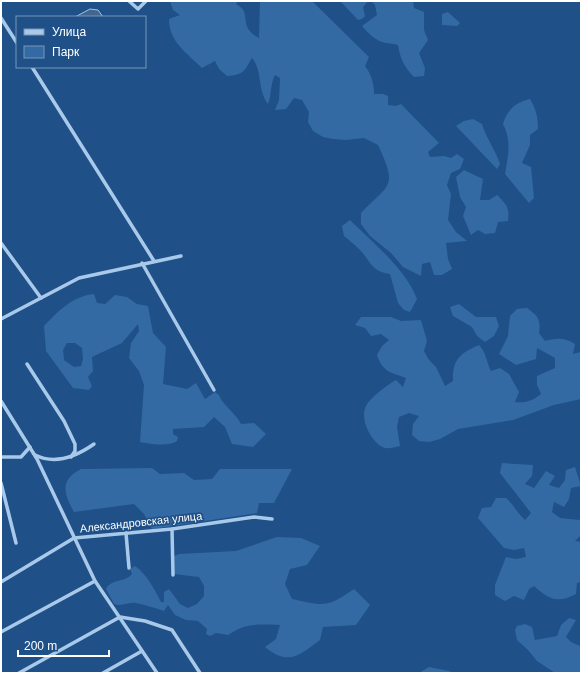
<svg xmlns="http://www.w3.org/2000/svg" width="582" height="674" font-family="Helvetica,sans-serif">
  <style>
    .green { fill: #336aa4; fill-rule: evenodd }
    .water { fill: #42668d; stroke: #9dc4ec }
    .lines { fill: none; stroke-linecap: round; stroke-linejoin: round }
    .minor { stroke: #a9c9ea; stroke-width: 3.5 }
    .labels { text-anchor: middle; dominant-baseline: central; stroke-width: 3.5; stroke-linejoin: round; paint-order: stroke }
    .street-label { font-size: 11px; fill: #fff; stroke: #1f5087 }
  </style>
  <rect width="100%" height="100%" fill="#1f5087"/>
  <g class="green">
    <path d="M170 1H238L236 4C254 13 236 26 259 38L260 1H312L369 57 365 66C371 74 374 83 374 94H383L388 96V105L396 106 401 104 439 143 428 152 430 157 444 156 451 158 457 154 464 159 460 169 451 173 447 185 451 194 448 220 456 232 467 241 446 243 448 259 452 269 442 275H434L430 262 422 264 421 276 403 267 391 253 370 236 361 224V213C390 183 398 188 378 145L364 138 346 140 333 139 323 137 313 131 308 122 309 112 302 100 294 98 286 109 275 110 279 100 280 78 275 75C270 84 272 94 268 104 257 90 263 71 252 58 244 71 244 75 227 76L219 69 215 61 202 68C187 53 169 42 169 19L180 15 173 10Z"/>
    <polygon points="340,1 368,1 363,7 365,16 362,19 358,20"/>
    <path d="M371 1H413L414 8 424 12V30L428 40 419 53 425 68 424 76 414 77C404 67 400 58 398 45 392 43 388 44 382 42 375 40 366 31 362 26L377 15 375 5Z"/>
    <polygon points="448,12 460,23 457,26 442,25 442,14"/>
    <path d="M530 99C536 109 538 117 538 129L530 135V145L522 163 531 167 534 198 529 203 505 174C508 156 512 141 503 124 507 110 516 102 530 99Z"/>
    <path d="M473 119 482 124C486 138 495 149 500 164L497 169 456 126 464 121Z"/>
    <path d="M464 170 483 179 480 200H489L497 195C506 204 510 207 508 221L498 222 495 233 485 234 478 230 471 235 463 216 466 207 460 197 456 177Z"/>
    <path d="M350 220C372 242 406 269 417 299L410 312 404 310 398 303 390 274C370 271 371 261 359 249 354 244 349 240 344 236L342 226Z"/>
    <path d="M94 294 97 303 105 304 115 295 127 297 137 304 148 306 153 333 166 347 163 384 187 389 196 383 205 399 215 392 219 395C223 406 236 413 241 424L254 423 266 434 253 447 232 444 225 427 214 417 204 427 173 429V434L178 437 177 441C169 447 150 444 140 442L144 385 139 371 129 358 131 343 139 331 138 324 122 343 92 357 93 371 88 377 92 386 89 390 73 388 46 351 44 326C58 311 73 296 94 294ZM67 343H75L82 348 83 359 81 366 74 367 64 360 63 350Z"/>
    <polygon points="459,304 476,317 496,317 499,326 494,336 485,342 477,336 472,327 453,316 450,307"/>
    <path d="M527 308C538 316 541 319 539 333L545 341C557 338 564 337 575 344L573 354 581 352V399L554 405 513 420 458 429 440 439 429 442 419 441 412 435 413 424 419 416 409 413 399 417 397 427 400 446C395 447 389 449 385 448 372 444 359 419 366 406 370 398 388 384 396 380L403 387 406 378C391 372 383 373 377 355L382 346 389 340 381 334 371 336 365 328 355 325 361 317H391L401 321 421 320 427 341 424 351 429 360 436 367 445 386 453 381C452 359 461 353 479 345 487 354 486 361 491 371L500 368 509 374 519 392 515 402C526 403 532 401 541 394L537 385V376L555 368V358L537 348 536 359 516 365 499 354 508 336 510 316 517 309Z"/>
    <path d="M502 463 533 465 532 476 525 484 534 488 546 471 555 476 549 485 559 488 565 480 566 470 575 467 581 486 571 488 569 499 564 507 554 502 552 512 560 518 579 520 581 518V535L575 541 581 542V582L577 583 576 594C558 604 548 599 534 586L529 589 524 600 514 596 505 601 495 595V585L506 557 516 559 526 557 524 548 514 550 504 548 478 518 482 508 491 507 496 498H506C514 505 517 513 525 520L531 513 500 473Z"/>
    <path d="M152 468 160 474 184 473 194 480 212 479 220 469H292L274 503H259L257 513 152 529 144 514 134 504 74 512C64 494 59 480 81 469Z"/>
    <path d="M277 537 301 538 320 546 307 565 290 569 285 584 292 599C323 606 327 608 354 589L370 605 356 625 323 627 320 640C299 656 288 666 265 647L276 639 280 625C259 624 245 623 228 635L216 633 210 636 206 634 207 629 198 621 186 620 175 615 168 605 164 611C155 608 146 605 136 603 128 602 122 607 114 604L106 589C112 578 125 583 132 574L130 569 135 566C146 573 155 590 161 602H164V592L169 589 180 604 188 608 197 604 204 596V586L199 577 174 574V556L179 554 236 551Z"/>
    <polygon points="569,618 576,620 566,637 571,642 580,646 581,673 555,673 537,661 528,650 517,640 515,630 517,626 525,624 532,627 535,640 557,636 561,625"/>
    <polygon points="429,667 449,671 453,673 419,673"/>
  </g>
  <polygon class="water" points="90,9 98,10 103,17 75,17"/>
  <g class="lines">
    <g class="minor">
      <polyline points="129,1 138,9 146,1"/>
      <polyline points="1,18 17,43"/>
      <polyline points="32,67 154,261"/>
      <polyline points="1,243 41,298"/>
      <polyline points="142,263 214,390"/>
      <polyline points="1,319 79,278 181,256"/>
      <polyline points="27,364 64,421 75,444 75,451 71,457"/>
      <polyline points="1,401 37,459 95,581 157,673"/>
      <path d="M35 455C55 465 77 456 94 444"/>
      <polyline points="1,457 21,457 30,447"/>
      <polyline points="1,483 16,543"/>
      <polyline points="172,529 173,575"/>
      <polyline points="126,533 129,568"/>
      <polyline points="1,582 74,538 172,529 254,517 272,519"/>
      <polyline points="1,632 95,581"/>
      <polyline points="19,673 120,617 145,621 172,630 200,673"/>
      <polyline points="103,673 142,651"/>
    </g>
  </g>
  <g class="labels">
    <g class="street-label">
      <text transform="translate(141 522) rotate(-6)">Александровская улица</text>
    </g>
  </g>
  <rect width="582" height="674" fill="none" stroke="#ffffff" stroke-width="4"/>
  <rect x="16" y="16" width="130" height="52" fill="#1f5087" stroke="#7996b7"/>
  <rect x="24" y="29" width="20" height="6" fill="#a9c9ea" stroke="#7996b7"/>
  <text x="52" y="36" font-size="12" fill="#ffffff">Улица</text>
  <rect x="24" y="46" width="20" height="12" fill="#336aa4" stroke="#7996b7"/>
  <text x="52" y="56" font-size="12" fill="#ffffff">Парк</text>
  <path d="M18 650v6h91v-6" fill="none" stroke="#ffffff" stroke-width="2"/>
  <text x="24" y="650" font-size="12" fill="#ffffff" stroke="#1f5087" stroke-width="3" paint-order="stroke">200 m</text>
</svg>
